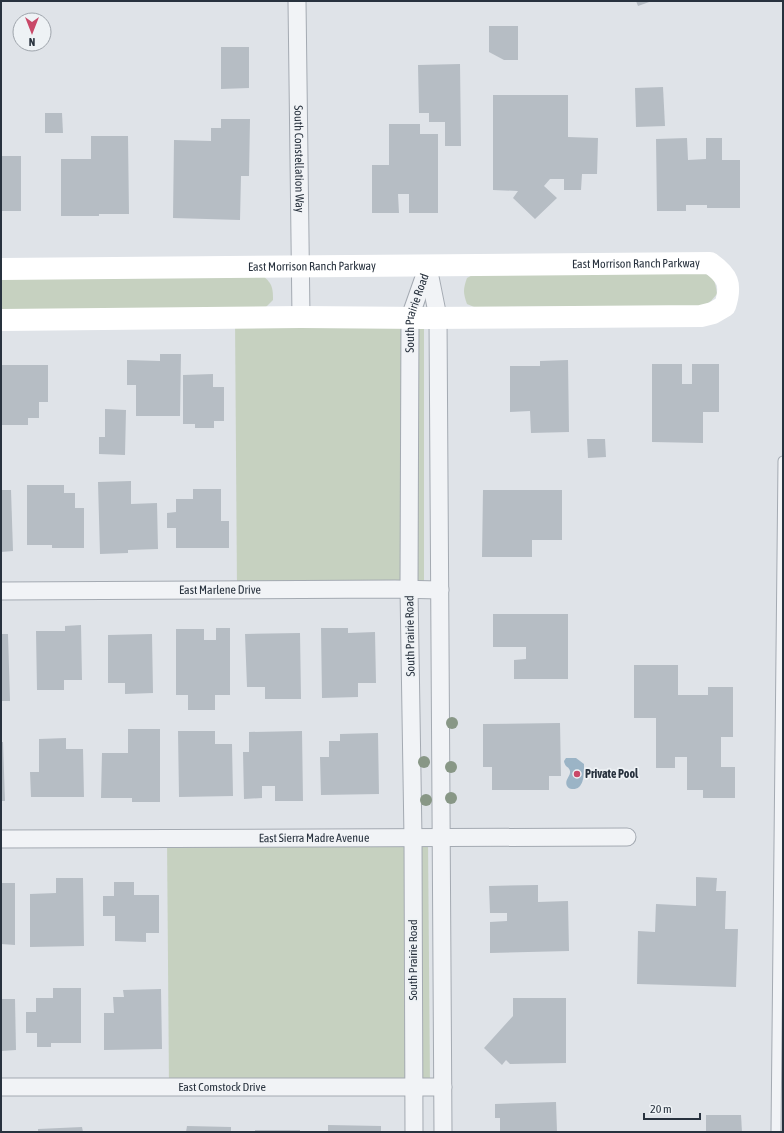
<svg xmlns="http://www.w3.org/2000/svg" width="784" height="1133" font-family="'Asap Condensed',sans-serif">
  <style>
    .green { fill: #c6d1c0 }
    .water { fill: #9bb4c6 }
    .building { fill: #b6bdc4 }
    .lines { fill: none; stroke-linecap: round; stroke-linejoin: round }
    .lane-casing { stroke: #a4aab2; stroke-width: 11 }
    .street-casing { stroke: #a4aab2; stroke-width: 19 }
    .lane { stroke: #f1f3f6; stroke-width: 9 }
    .street { stroke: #f1f3f6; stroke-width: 17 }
    .secondary { stroke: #fff; stroke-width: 22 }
    .tree { fill: #889786 }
    .poi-dot { fill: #c94868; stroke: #eef2f5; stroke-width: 1.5 }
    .labels { text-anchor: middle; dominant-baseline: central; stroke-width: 3.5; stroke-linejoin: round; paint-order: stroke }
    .street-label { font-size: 12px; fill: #28323e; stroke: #eef2f5 }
    .poi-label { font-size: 12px; font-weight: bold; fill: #28323e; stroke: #eef2f5; text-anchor: start }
  </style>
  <rect width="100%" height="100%" fill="#dfe3e8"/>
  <g class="green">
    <path d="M701 272C714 277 715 280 717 294L711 301 703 306 474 307 467 304C463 293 463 289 467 278L476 273Z"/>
    <path d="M261 274C272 283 273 287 273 300L261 312H1V277Z"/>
    <polygon points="235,318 424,318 424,590 237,590"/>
    <polygon points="167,838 428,838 430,1087 169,1087"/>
  </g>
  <path class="water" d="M566 758H576L584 764C584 772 585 790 572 789 570 789 568 788 567 786 564 780 571 776 570 771 569 766 565 768 564 761Z"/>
  <g class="building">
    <polygon points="636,1 652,1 638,6"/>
    <polygon points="489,26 518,26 518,60 504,60 489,52"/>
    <polygon points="221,47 249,47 249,88 221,89"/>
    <polygon points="460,64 461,146 445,146 445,122 429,122 429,113 419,113 418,65"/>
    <polygon points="663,87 665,126 636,127 635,88"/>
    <polygon points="493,95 568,95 568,137 598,138 597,174 582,174 581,190 564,190 564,179 550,179 544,186 557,198 535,219 513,198 518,191 493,190"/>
    <polygon points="45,113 62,113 63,133 45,133"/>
    <polygon points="221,119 250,119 249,176 241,176 240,220 173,218 174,140 211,141 211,128 221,128"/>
    <polygon points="389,124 420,124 420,134 438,134 438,213 409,213 409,194 398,194 399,213 372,213 372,165 389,165"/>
    <polygon points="91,136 128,136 129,214 99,214 99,216 61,216 61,159 91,159"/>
    <polygon points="687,138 688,160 706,159 706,138 722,138 722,160 740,160 740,208 707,208 707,205 686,205 686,211 657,211 656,139"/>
    <rect x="1" y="156" width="20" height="55"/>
    <polygon points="160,354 181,354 180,416 136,416 136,385 127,385 127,360 160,361"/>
    <polygon points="568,360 569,432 531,433 530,411 510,412 510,366 540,366 540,361"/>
    <polygon points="652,364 682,364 682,384 692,384 692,364 719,364 719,412 703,412 703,443 652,442"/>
    <polygon points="1,365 48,365 48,402 39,402 39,418 28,418 28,425 1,425"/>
    <polygon points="213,374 213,387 224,387 224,421 214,421 214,428 195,428 195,424 183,424 183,375"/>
    <polygon points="105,409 126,410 125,455 99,454 99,437 105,437"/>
    <polygon points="587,439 605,439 606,457 588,458"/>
    <polygon points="131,481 131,504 157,503 158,549 128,550 128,553 100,554 98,482"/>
    <polygon points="27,485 64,485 64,493 75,493 75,508 84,508 84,548 52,548 52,545 27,545"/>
    <polygon points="193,489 221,489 221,521 229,521 229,548 176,548 176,528 167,528 167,513 176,512 176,499 193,499"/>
    <polygon points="1,490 11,490 13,551 1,552"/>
    <polygon points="483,490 562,490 562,540 532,540 532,557 482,557"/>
    <polygon points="493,614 568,614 568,679 514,679 514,660 526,659 526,647 493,647"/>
    <polygon points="81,625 82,680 64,680 64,690 37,690 36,631 65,631 65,626"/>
    <polygon points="216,628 230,628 230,695 215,695 215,710 188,710 188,695 176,695 176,629 204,629 204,640 216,640"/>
    <polygon points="321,628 348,628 348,633 375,632 376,683 358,683 358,697 322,698"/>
    <polygon points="300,633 301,699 265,699 265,687 247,687 245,634"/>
    <polygon points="1,634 8,634 10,701 1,701"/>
    <polygon points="152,634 153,693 125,694 125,683 108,683 108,635"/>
    <polygon points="634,665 678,665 678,695 708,695 708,687 733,687 733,737 721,737 721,767 735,767 735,798 703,798 703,790 687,790 687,757 675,757 675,768 656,768 656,718 634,718"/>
    <polygon points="560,723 561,776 549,776 549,790 492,790 492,767 483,767 483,724"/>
    <polygon points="128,729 160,729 160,802 132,802 132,798 101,798 102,753 128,753"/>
    <polygon points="178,731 215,731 215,744 232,744 233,796 179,797"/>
    <polygon points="302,731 303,801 275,801 275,786 262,786 262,798 244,799 243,752 249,752 249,732"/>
    <polygon points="378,733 379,794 321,795 320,757 329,757 329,741 340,741 340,734"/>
    <polygon points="66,738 66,749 83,749 84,797 31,797 30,772 39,772 39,739"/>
    <polygon points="1,742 3,742 5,801 1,801"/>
    <polygon points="696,877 717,878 716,891 726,891 725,929 738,929 736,987 637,984 638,931 655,932 656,904 696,906"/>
    <polygon points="56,878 83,878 84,946 30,947 30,894 56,893"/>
    <polygon points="114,882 134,882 134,895 159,895 159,933 146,933 146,942 115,941 115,916 103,916 103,896 114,896"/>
    <polygon points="1,883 15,883 15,945 1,944"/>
    <polygon points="538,885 538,902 568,901 569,951 490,953 490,922 507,921 507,913 490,913 489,886"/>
    <polygon points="53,988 81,988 81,1043 51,1043 51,1047 37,1047 37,1033 26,1033 26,1012 36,1012 36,998 53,998"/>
    <polygon points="161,989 162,1049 104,1050 104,1013 114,1013 113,997 124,997 123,990"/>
    <polygon points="513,998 566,998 566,1063 510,1064 506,1060 502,1065 484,1048 513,1016"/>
    <polygon points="1,999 15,999 16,1050 1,1051"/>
    <polygon points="556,1102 557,1132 500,1132 500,1118 495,1118 495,1104"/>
    <polygon points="706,1115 741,1115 742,1132 706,1132"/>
    <polygon points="328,1125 381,1126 381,1132 328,1132"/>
    <polygon points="187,1126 231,1127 231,1132 186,1132"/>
    <polygon points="82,1127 83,1132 38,1132 38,1129"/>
    <rect x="255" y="1130" width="45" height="2"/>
  </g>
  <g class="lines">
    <g class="lane-casing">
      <polyline id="lane" points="776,1132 783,461"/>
    </g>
    <g class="street-casing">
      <g id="street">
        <path id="s1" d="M297 1 301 317"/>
        <polyline points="428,267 438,317 443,1132"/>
        <path id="s2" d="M1 591 395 589 440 590"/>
        <path id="s3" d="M1 839 627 837"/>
        <path id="s4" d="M1 1087H443"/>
        <path id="s5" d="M414 1132 413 838 409 589 410 317 428 266"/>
      </g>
    </g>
    <use href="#lane" class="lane"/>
    <use href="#street" class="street"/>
    <path class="secondary" id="s6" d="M1 269 710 263C728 276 732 284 725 306L713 313 701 316 424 318 301 317 1 320"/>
  </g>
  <g class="tree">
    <circle cx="452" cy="723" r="6"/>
    <circle cx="424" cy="762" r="6"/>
    <circle cx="451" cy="767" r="6"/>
    <circle cx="451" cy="798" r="6"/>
    <circle cx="426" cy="800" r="6"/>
  </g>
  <circle class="poi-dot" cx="577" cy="774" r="4"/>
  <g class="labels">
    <g class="street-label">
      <text stroke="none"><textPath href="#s1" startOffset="158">South Constellation Way</textPath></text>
      <text stroke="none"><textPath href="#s6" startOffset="635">East Morrison Ranch Parkway</textPath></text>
      <text stroke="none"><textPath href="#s6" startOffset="311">East Morrison Ranch Parkway</textPath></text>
      <text stroke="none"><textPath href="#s5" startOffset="820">South Prairie Road</textPath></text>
      <text stroke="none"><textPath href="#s2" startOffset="219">East Marlene Drive</textPath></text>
      <text transform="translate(410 636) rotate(-91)">South Prairie Road</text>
      <text stroke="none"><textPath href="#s3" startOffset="313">East Sierra Madre Avenue</textPath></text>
      <text transform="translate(413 960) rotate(-90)">South Prairie Road</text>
      <text stroke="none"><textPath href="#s4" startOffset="221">East Comstock Drive</textPath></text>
    </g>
    <g class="poi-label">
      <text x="585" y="774">Private Pool</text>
    </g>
  </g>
  <rect width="784" height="1133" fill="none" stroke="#28323e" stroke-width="4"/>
  <g transform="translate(32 32) rotate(180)"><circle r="19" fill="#eef2f5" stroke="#9fa5ac"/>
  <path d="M0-3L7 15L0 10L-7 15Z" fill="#c94868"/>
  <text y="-6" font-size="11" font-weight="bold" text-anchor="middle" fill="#28323e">N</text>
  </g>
  <path d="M644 1113v6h56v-6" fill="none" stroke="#28323e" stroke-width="2"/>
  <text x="650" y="1113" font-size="12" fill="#28323e" stroke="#eef2f5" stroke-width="3" paint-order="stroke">20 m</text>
</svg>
